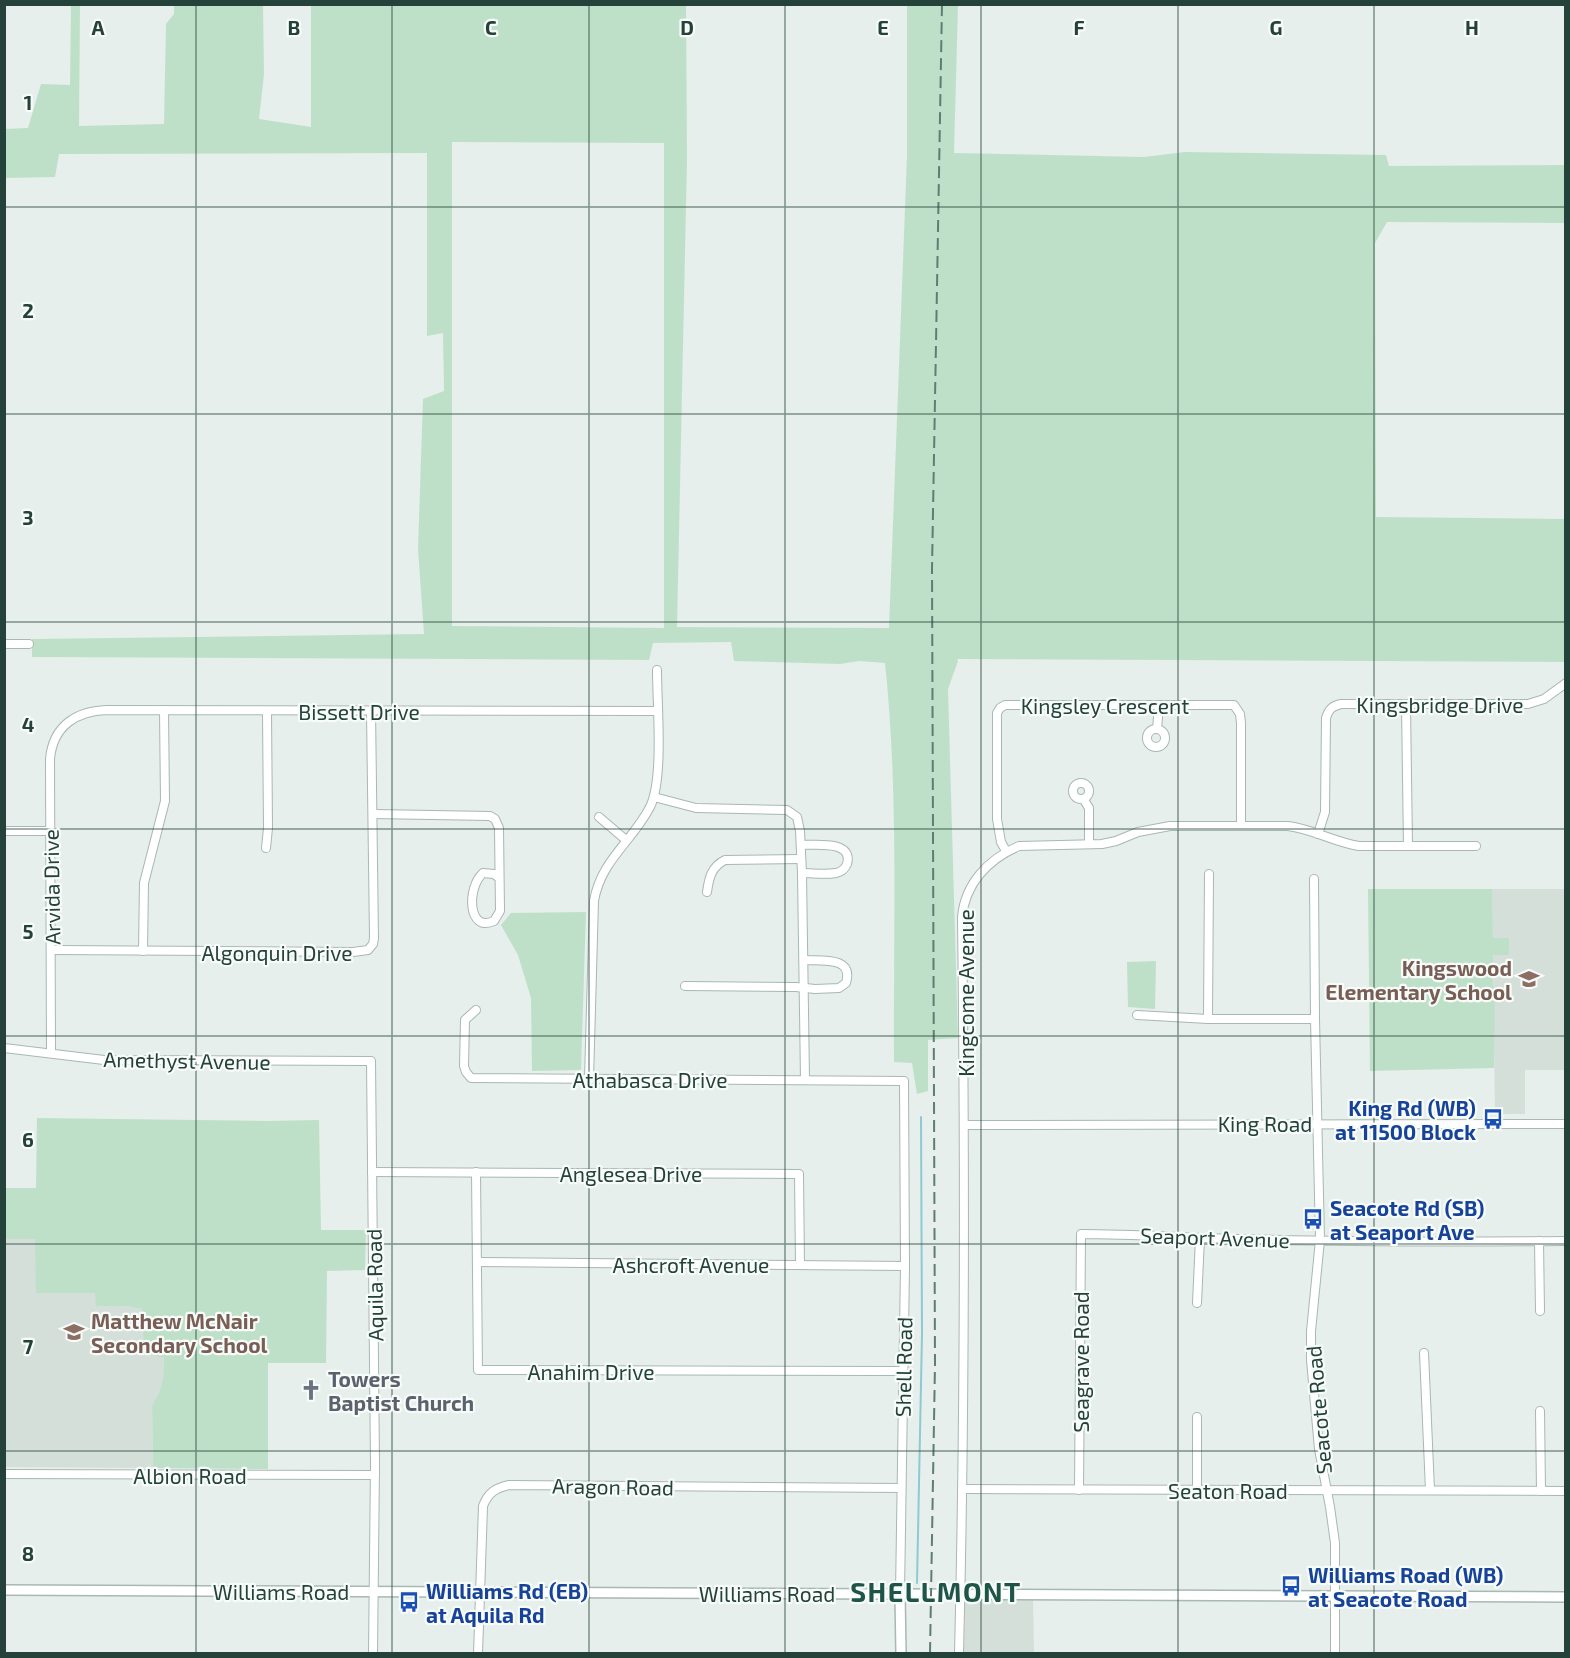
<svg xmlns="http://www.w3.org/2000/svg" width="1570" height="1658" font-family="'Exo 2',sans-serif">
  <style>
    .built { fill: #d4dfda }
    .green { fill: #bfe0c8; fill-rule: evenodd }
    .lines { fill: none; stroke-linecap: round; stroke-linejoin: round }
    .stream { stroke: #8ec9d4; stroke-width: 2 }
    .minor-casing { stroke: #a8b8b2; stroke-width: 10 }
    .tertiary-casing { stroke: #a8b8b2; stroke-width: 12 }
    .minor { stroke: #fff; stroke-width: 8 }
    .tertiary { stroke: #fff; stroke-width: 9 }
    .rail { stroke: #5f7d75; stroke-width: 2; stroke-dasharray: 12 6; stroke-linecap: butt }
    .grid { fill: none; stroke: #24423a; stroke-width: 1.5; stroke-opacity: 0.55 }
    .labels { text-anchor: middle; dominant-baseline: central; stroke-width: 4.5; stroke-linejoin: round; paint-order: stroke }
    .street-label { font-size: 21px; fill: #24423a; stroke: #f7fbf9 }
    .education-label { font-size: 21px; font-weight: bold; fill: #785e54; stroke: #f7fbf9; text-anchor: end }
    .transit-label { font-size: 21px; font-weight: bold; fill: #164399; stroke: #f7fbf9; text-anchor: start }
    .worship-label { font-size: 21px; font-weight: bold; fill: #5b616d; stroke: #f7fbf9; text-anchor: start }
    .district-label { font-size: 27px; font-weight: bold; letter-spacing: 1.5px; fill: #1f5548; stroke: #f7fbf9 }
    .grid-label { font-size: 20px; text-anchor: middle; font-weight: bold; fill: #24423a; stroke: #f7fbf9; stroke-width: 4.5; stroke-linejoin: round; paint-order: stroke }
  </style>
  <rect width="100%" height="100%" fill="#e6efeb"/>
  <g class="built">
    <polygon points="1492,889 1565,889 1565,1070 1525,1070 1525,1114 1495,1114"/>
    <polygon points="5,1239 35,1239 96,1293 97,1306 125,1306 142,1309 144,1355 164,1356 163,1378 159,1393 152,1405 153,1468 5,1467"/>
    <polygon points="965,1598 1033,1600 1034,1652 964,1654"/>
  </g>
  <g class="green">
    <path d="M263 4 264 74 259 119 311 127V5H686L687 159 677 627 889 628 907 156V5H958L954 153 1144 157 1185 152 1386 155 1389 166 1565 165V223L1387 222 1375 243 1376 517 1565 519V662L957 659 958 661 948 689 958 1038 928 1040V1091L917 1094 912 1063 894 1062C893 929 899 795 885 663L859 661 840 664 734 661 731 642 653 643 649 660 32 657V639L424 634 418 549 423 399 444 391 443 333 427 336V153L59 154 55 177 5 178 4 129 28 128 41 84 70 85 71 5H80L79 126 164 124 166 24 174 14V5ZM452 142 664 143V628L452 626Z"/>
    <polygon points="1368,889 1492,889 1493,938 1509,938 1509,955 1493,955 1493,987 1495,987 1494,1068 1370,1071"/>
    <polygon points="586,912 581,1070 532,1071 531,998 518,955 501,925 511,913"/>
    <polygon points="1156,961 1155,1009 1128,1007 1127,962"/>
    <polygon points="37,1118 268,1121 319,1120 321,1230 366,1230 365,1270 327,1271 326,1363 268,1363 268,1469 153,1468 152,1405 159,1393 163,1378 164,1357 144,1355 142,1309 125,1306 96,1306 95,1293 36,1293 35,1239 5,1239 4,1188 36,1188"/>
  </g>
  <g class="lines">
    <polyline class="stream" points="917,1583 922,1334 921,1117"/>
    <g class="minor-casing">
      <g id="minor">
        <polyline points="4,644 29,644"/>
        <polyline points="1406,705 1408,846"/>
        <polyline points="1157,729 1159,705"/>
        <circle cx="1156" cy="738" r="9"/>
        <circle cx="1081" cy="791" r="8"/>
        <polyline points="654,797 696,808 787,810 797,817 800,831 802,873 805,1080"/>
        <polyline points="1084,800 1089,808 1089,844"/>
        <path d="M373 814 490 816 495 819 499 828 500 911 494 921C467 933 467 887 483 873L494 874 499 878"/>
        <polyline points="599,817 626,840"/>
        <polyline points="4,831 51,831"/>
        <path d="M1318 834 1325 812 1326 718C1329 709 1332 706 1341 704H1528L1544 699 1566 683"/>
        <path d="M801 845C814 845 854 840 847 864 845 869 841 872 836 873 825 875 813 873 802 873"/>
        <polyline points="266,848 268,828 267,711"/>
        <polyline points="1006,851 1001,842 997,819 997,713 1000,708 1005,705 1234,705 1240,714 1241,723 1241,826"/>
        <polyline points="1314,879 1315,1019 1320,1240 1311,1331 1311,1360 1319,1449 1330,1507 1335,1543 1335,1654"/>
        <path d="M707 892C709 878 711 867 725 860L801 859"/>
        <polyline points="52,950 353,952 368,950 373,944 374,938 371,711"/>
        <polyline points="143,951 144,883 165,801 164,710"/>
        <path d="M685 986 796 987 815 989 839 988 846 983C854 956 822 961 804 960"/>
        <polyline points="476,1010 465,1020 464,1066 466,1072 471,1078 904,1081 905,1266 900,1594"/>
        <polyline points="1137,1015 1208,1019 1315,1019"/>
        <polyline points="1208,1019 1209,874"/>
        <polyline points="4,1048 104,1060 371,1061 375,1464 373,1654"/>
        <path d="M51 1053 50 759C53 726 76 711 107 710L657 711"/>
        <path d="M589 1079 594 901C601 860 632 842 650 807 664 779 657 705 657 670"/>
        <polyline points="965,1125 1566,1124"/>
        <polyline points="372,1172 799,1174 800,1265"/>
        <polyline points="476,1172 478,1370 902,1371"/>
        <polyline points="1539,1241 1540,1311"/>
        <polyline points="478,1262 905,1266"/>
        <polyline points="1197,1303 1200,1238"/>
        <polyline points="1424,1353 1430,1490"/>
        <polyline points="1540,1411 1541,1491"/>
        <polyline points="4,1474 375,1475"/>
        <polyline points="963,1489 1566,1491"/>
        <polyline points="1197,1489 1197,1417"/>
        <path d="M1079 1490 1081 1234C1135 1234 1188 1238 1241 1239 1349 1242 1457 1242 1566 1241"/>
        <path d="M478 1654 483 1506C488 1493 495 1488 509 1485L901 1488"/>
        <path d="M959 1654C965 1408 965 1163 962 917 965 884 988 859 1019 846L1102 844 1116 841 1138 832 1170 826H1288C1313 829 1334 842 1359 846H1476"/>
      </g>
    </g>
    <g class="tertiary-casing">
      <g id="tertiary">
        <polyline points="4,1590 1566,1597"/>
        <polyline points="900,1594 901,1654"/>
      </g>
    </g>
    <use href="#minor" class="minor"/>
    <use href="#tertiary" class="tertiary"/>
    <polyline class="rail" points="930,1654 935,1364 932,569 942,4"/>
  </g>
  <path class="grid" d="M196 4V1654M392 4V1654M589 4V1654M785 4V1654M981 4V1654M1178 4V1654M1374 4V1654M4 207H1566M4 414H1566M4 622H1566M4 829H1566M4 1036H1566M4 1244H1566M4 1451H1566"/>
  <defs>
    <g id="school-bare" transform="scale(1.62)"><path d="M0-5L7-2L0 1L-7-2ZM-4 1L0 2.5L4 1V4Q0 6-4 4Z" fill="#8d6e63" stroke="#f7fbf9" stroke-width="2.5" paint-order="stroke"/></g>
    <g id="bus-bare" transform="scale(1.62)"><path d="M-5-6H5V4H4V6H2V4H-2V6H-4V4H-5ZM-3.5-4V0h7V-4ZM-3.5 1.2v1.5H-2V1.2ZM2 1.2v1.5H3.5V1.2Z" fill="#1a4fb4" stroke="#f7fbf9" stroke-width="2.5" paint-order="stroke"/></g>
    <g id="church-bare" transform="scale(1.62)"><path d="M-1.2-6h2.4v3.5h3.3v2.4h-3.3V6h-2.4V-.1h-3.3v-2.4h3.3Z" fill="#6b7280" stroke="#f7fbf9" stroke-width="2.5" paint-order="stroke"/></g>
  </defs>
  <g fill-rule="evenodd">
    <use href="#school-bare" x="1529" y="979"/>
    <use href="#bus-bare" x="1493" y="1119"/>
    <use href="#bus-bare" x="1313" y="1219"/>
    <use href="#school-bare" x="74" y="1332"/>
    <use href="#church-bare" x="311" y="1390"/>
    <use href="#bus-bare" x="1291" y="1586"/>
    <use href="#bus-bare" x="409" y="1602"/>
  </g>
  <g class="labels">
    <g class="street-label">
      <text x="1440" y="704">Kingsbridge Drive</text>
      <text x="1105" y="705">Kingsley Crescent</text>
      <text x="359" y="711">Bissett Drive</text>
      <text transform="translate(51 887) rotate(-91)">Arvida Drive</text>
      <text x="277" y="952">Algonquin Drive</text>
      <text transform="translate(965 993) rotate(-90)">Kingcome Avenue</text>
      <text transform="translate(187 1060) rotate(1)">Amethyst Avenue</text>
      <text x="650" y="1079">Athabasca Drive</text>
      <text x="1265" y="1123">King Road</text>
      <text x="631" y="1173">Anglesea Drive</text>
      <text transform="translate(1215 1237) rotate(2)">Seaport Avenue</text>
      <text x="691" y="1264">Ashcroft Avenue</text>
      <text transform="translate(374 1285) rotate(-91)">Aquila Road</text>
      <text transform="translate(1080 1362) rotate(-90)">Seagrave Road</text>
      <text transform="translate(903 1367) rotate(-89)">Shell Road</text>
      <text x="591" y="1371">Anahim Drive</text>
      <text transform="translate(1318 1410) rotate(-95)">Seacote Road</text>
      <text x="190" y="1475">Albion Road</text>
      <text transform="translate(613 1486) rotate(1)">Aragon Road</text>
      <text x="1228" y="1490">Seaton Road</text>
      <text x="281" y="1591">Williams Road</text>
      <text x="767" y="1593">Williams Road</text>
    </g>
    <g class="education-label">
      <text x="1512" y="967">Kingswood<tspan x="1512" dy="24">Elementary School</tspan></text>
      <text x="91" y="1320" text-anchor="start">Matthew McNair<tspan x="91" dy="24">Secondary School</tspan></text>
    </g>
    <g class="transit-label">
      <text x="1476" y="1107" text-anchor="end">King Rd (WB)<tspan x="1476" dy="24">at 11500 Block</tspan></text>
      <text x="1330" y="1207">Seacote Rd (SB)<tspan x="1330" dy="24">at Seaport Ave</tspan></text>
      <text x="1308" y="1574">Williams Road (WB)<tspan x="1308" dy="24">at Seacote Road</tspan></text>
      <text x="426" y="1590">Williams Rd (EB)<tspan x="426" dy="24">at Aquila Rd</tspan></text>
    </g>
    <g class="worship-label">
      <text x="328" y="1378">Towers<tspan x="328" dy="24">Baptist Church</tspan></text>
    </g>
    <g class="district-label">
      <text x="936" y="1591">SHELLMONT</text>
    </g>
  </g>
  <g class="grid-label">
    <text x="98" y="35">A</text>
    <text x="294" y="35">B</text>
    <text x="491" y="35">C</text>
    <text x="687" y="35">D</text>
    <text x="883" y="35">E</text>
    <text x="1079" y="35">F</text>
    <text x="1276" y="35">G</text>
    <text x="1472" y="35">H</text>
    <text x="28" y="110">1</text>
    <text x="28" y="318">2</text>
    <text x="28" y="525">3</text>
    <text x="28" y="732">4</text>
    <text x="28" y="939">5</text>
    <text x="28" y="1147">6</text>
    <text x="28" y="1354">7</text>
    <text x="28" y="1561">8</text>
  </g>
  <rect width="1570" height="1658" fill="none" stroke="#24423a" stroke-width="12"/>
</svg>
